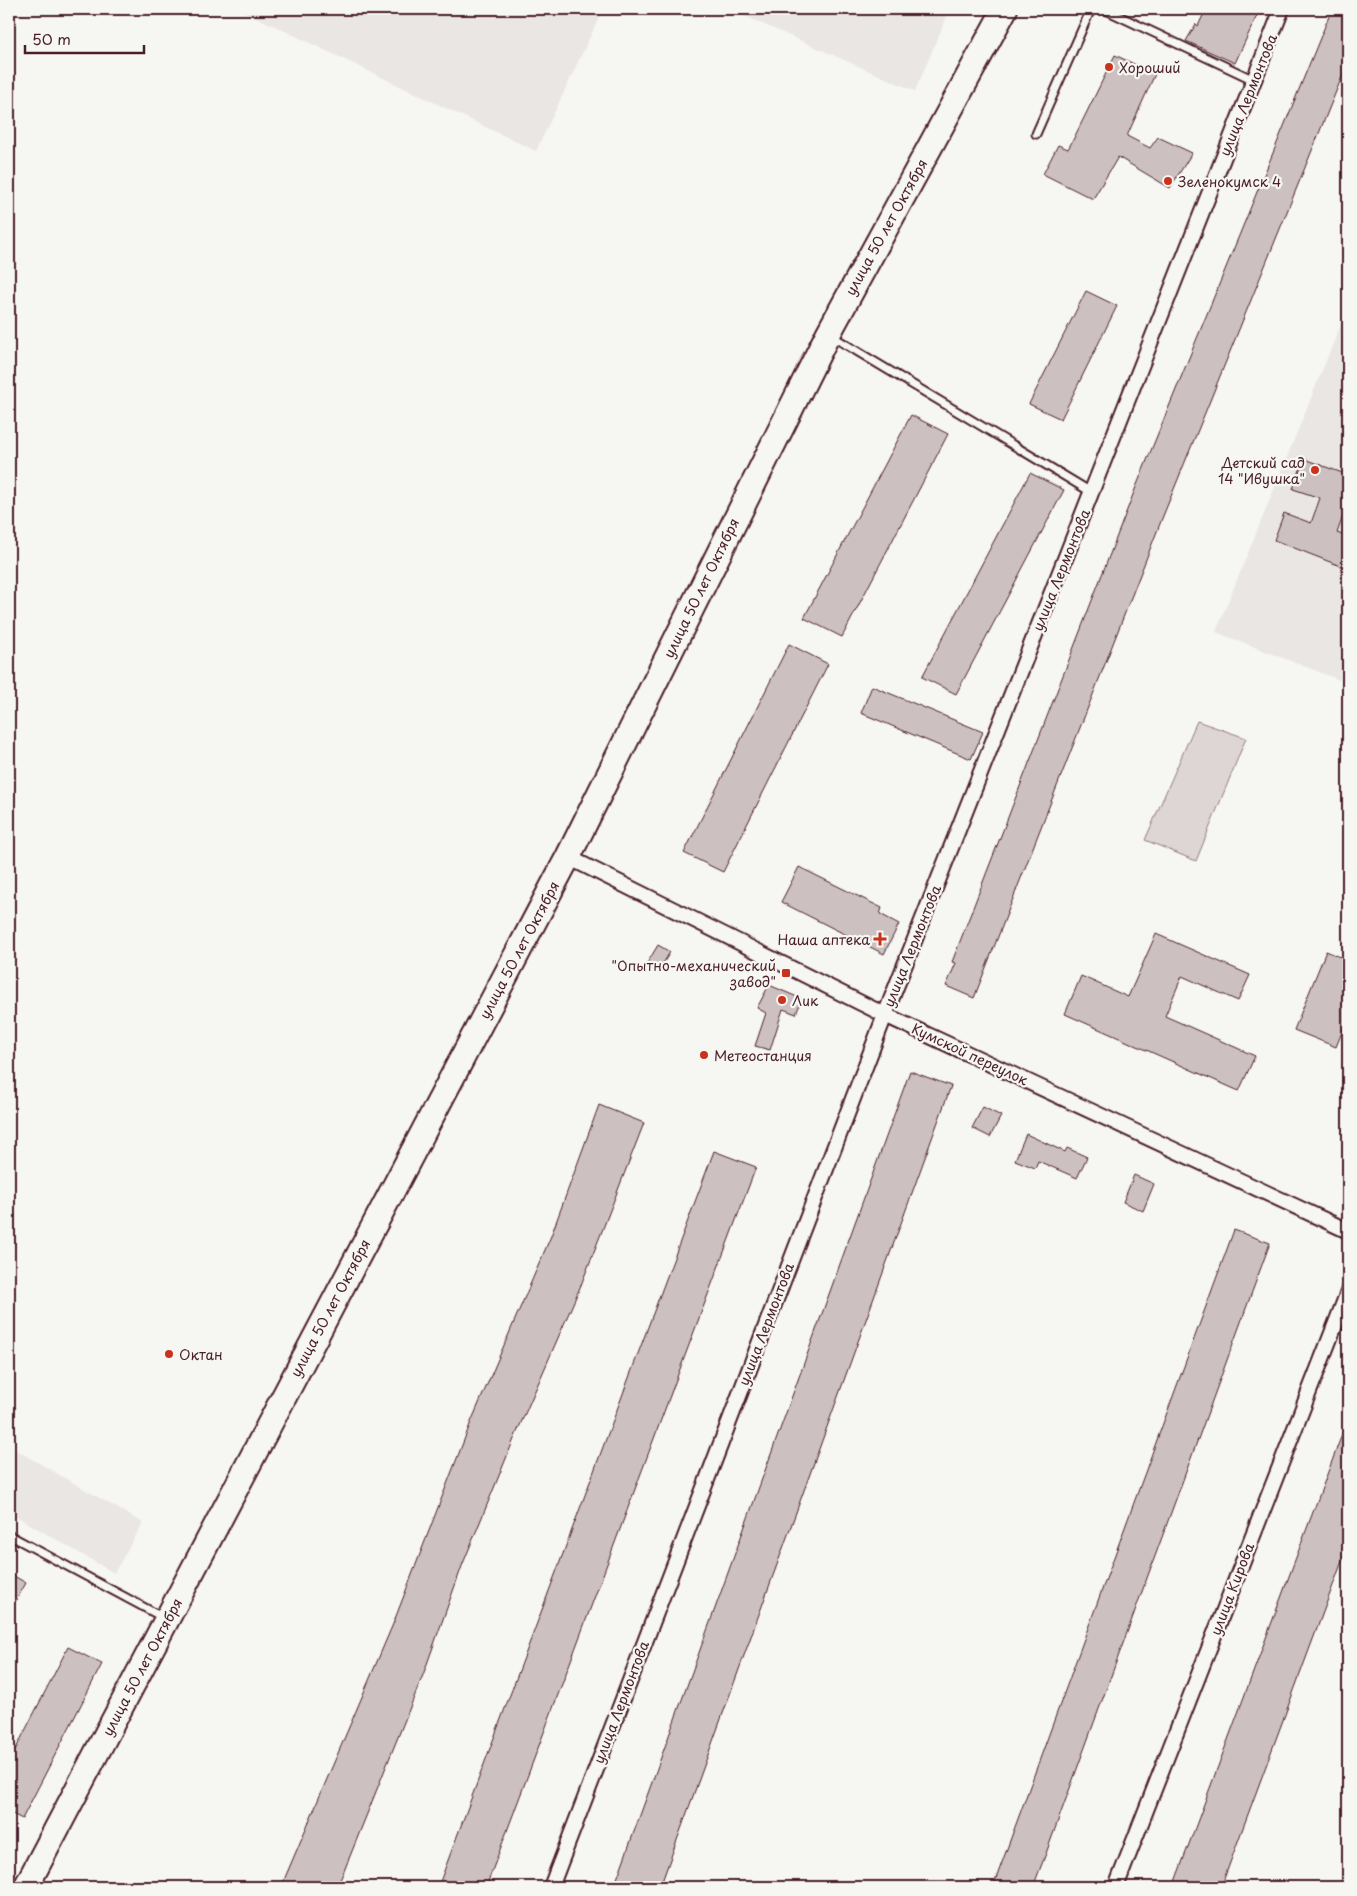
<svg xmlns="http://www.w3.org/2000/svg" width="1357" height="1896" font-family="'Playpen Sans',sans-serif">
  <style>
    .built { fill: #e9e6e3 }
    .green { fill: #ddd6d5; stroke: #947a80 }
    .building { fill: #ccc1c0; stroke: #4a1f2b }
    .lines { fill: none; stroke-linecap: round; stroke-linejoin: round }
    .service-casing { stroke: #4a1f2b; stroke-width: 11 }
    .minor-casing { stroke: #4a1f2b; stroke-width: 18 }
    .trunk-casing { stroke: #4a1f2b; stroke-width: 28 }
    .service { stroke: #f6f6f2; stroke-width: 7 }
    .minor { stroke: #f6f6f2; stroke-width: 14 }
    .trunk { stroke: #f6f6f2; stroke-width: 24 }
    .poi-dot { fill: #c8321e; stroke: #f6f6f2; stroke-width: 2 }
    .labels { text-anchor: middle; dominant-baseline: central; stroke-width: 4.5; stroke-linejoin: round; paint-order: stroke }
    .poi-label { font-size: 14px; fill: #4a1f2b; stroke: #f6f6f2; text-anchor: start }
    .street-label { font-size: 14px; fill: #4a1f2b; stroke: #f6f6f2 }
  </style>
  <rect width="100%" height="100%" fill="#f6f6f2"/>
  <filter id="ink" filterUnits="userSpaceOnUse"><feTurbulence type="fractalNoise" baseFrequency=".02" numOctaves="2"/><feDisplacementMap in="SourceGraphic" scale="10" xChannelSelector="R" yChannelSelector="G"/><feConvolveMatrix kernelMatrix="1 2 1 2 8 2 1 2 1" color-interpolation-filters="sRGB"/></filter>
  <g filter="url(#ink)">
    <g class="built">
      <polygon points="239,9 603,9 536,151"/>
      <polygon points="729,9 950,9 915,91"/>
      <polygon points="1348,307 1348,674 1345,682 1216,632"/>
      <polygon points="9,1446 143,1523 114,1573 9,1512"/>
    </g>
    <polygon class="green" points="1197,721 1246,738 1196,861 1145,840"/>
    <g class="building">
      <polygon points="1206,9 1260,9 1235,63 1186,41 1196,24 1198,26"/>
      <polygon points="1332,9 1348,9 1348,62 1163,516 974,998 946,986 956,963 952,962 1134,492"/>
      <polygon points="1115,55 1155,74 1127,136 1150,148 1158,137 1192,153 1170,188 1118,157 1093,199 1043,174 1058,145 1068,149 1073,140"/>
      <polygon points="1086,291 1117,306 1061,419 1029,404"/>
      <polygon points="911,415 948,434 842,637 804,618"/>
      <polygon points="1304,459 1348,475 1348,502 1337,533 1348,537 1348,569 1274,540 1284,513 1311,523 1320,498 1293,489"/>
      <polygon points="1030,473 1064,490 956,694 922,677"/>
      <polygon points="789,644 828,664 723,872 684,853"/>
      <polygon points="872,686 983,732 971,759 861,713"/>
      <polygon points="799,867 882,908 880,914 899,924 884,954 781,902"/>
      <polygon points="1156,934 1250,975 1238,1001 1182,976 1165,1016 1255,1056 1239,1091 1065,1014 1081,976 1128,997"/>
      <polygon points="658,945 670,952 658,972 646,965"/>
      <polygon points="1326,951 1348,960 1348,1017 1336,1047 1294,1030"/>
      <polygon points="769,985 802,999 796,1014 783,1009 770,1050 755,1046 766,1013 757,1008"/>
      <polygon points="910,1071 951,1086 876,1292 660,1887 614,1887"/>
      <polygon points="599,1105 644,1123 581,1285 514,1439 462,1566 423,1675 344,1871 337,1887 281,1887 393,1624 471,1422 551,1236"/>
      <polygon points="983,1107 1001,1116 990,1137 972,1128"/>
      <polygon points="1026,1134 1065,1152 1067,1148 1087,1157 1077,1178 1038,1161 1035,1168 1015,1160"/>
      <polygon points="714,1151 756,1167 698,1321 486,1887 438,1887"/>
      <polygon points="1134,1175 1154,1184 1143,1211 1123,1202"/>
      <polygon points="1234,1230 1270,1243 1045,1856 1033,1887 993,1887"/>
      <polygon points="1347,1421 1348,1545 1221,1887 1173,1887"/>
      <polygon points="9,1573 26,1583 9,1612"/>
      <polygon points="68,1647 102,1664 22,1819 9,1812 9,1762"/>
    </g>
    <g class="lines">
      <g class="service-casing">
        <g id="service">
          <polyline points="1104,9 1254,80"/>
          <polyline points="1036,134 1091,9"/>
          <polyline points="830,335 1091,492"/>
          <polyline points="9,1535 164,1618"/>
        </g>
      </g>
      <g class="minor-casing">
        <g id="minor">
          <polyline points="568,857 885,1015 1348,1231"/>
          <polyline points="551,1887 885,1015 1282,9"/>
          <polyline points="1116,1887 1348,1292"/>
        </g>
      </g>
      <g class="trunk-casing">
        <polyline id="trunk" points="26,1887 568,857 828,334 1005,9"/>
      </g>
      <use href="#service" class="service"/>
      <use href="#minor" class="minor"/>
      <use href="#trunk" class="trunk"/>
    </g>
  </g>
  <g class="poi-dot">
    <circle cx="1109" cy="67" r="5"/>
    <circle cx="1168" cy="181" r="5"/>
    <circle cx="1315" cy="470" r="5"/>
    <path d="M877.5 931.5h5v5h5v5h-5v5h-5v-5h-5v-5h5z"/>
    <rect x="781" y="968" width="10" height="10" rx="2.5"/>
    <circle cx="782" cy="1000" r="5"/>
    <circle cx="704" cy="1055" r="5"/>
    <circle cx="169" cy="1354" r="5"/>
  </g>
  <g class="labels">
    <g class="poi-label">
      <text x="1119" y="67">Хороший</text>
      <text x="1178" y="181">Зеленокумск 4</text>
      <text x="1305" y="462" text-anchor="end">Детский сад<tspan x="1305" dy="16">14 "Ивушка"</tspan></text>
      <text x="870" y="939" text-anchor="end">Наша аптека</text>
      <text x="776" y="965" text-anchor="end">"Опытно-механический<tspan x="776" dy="16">завод"</tspan></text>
      <text x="792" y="1000">Лик</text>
      <text x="714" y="1055">Метеостанция</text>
      <text x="179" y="1354">Октан</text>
    </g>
    <g class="street-label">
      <text transform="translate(1248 95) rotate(-68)">улица Лермонтова</text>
      <text transform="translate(886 227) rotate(-61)">улица 50 лет Октября</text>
      <text transform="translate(1061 570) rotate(-68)">улица Лермонтова</text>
      <text transform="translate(701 588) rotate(-64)">улица 50 лет Октября</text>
      <text transform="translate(912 946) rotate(-68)">улица Лермонтова</text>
      <text transform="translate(519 950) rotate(-62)">улица 50 лет Октября</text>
      <text transform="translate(970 1054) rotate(25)">Кумской переулок</text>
      <text transform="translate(330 1308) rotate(-62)">улица 50 лет Октября</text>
      <text transform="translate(766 1324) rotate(-69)">улица Лермонтова</text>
      <text transform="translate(1232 1589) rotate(-69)">улица Кирова</text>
      <text transform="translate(142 1667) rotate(-62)">улица 50 лет Октября</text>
      <text transform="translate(621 1702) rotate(-69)">улица Лермонтова</text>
    </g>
  </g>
  <rect width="1357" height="1896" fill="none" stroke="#f6f6f2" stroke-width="30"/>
  <rect x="15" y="15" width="1327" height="1866" fill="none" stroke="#4a1f2b" stroke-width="2" filter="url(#ink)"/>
  <path d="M25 45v8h119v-8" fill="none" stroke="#4a1f2b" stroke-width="2.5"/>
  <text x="32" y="45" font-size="15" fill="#4a1f2b" stroke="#f6f6f2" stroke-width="4" paint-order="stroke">50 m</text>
</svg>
